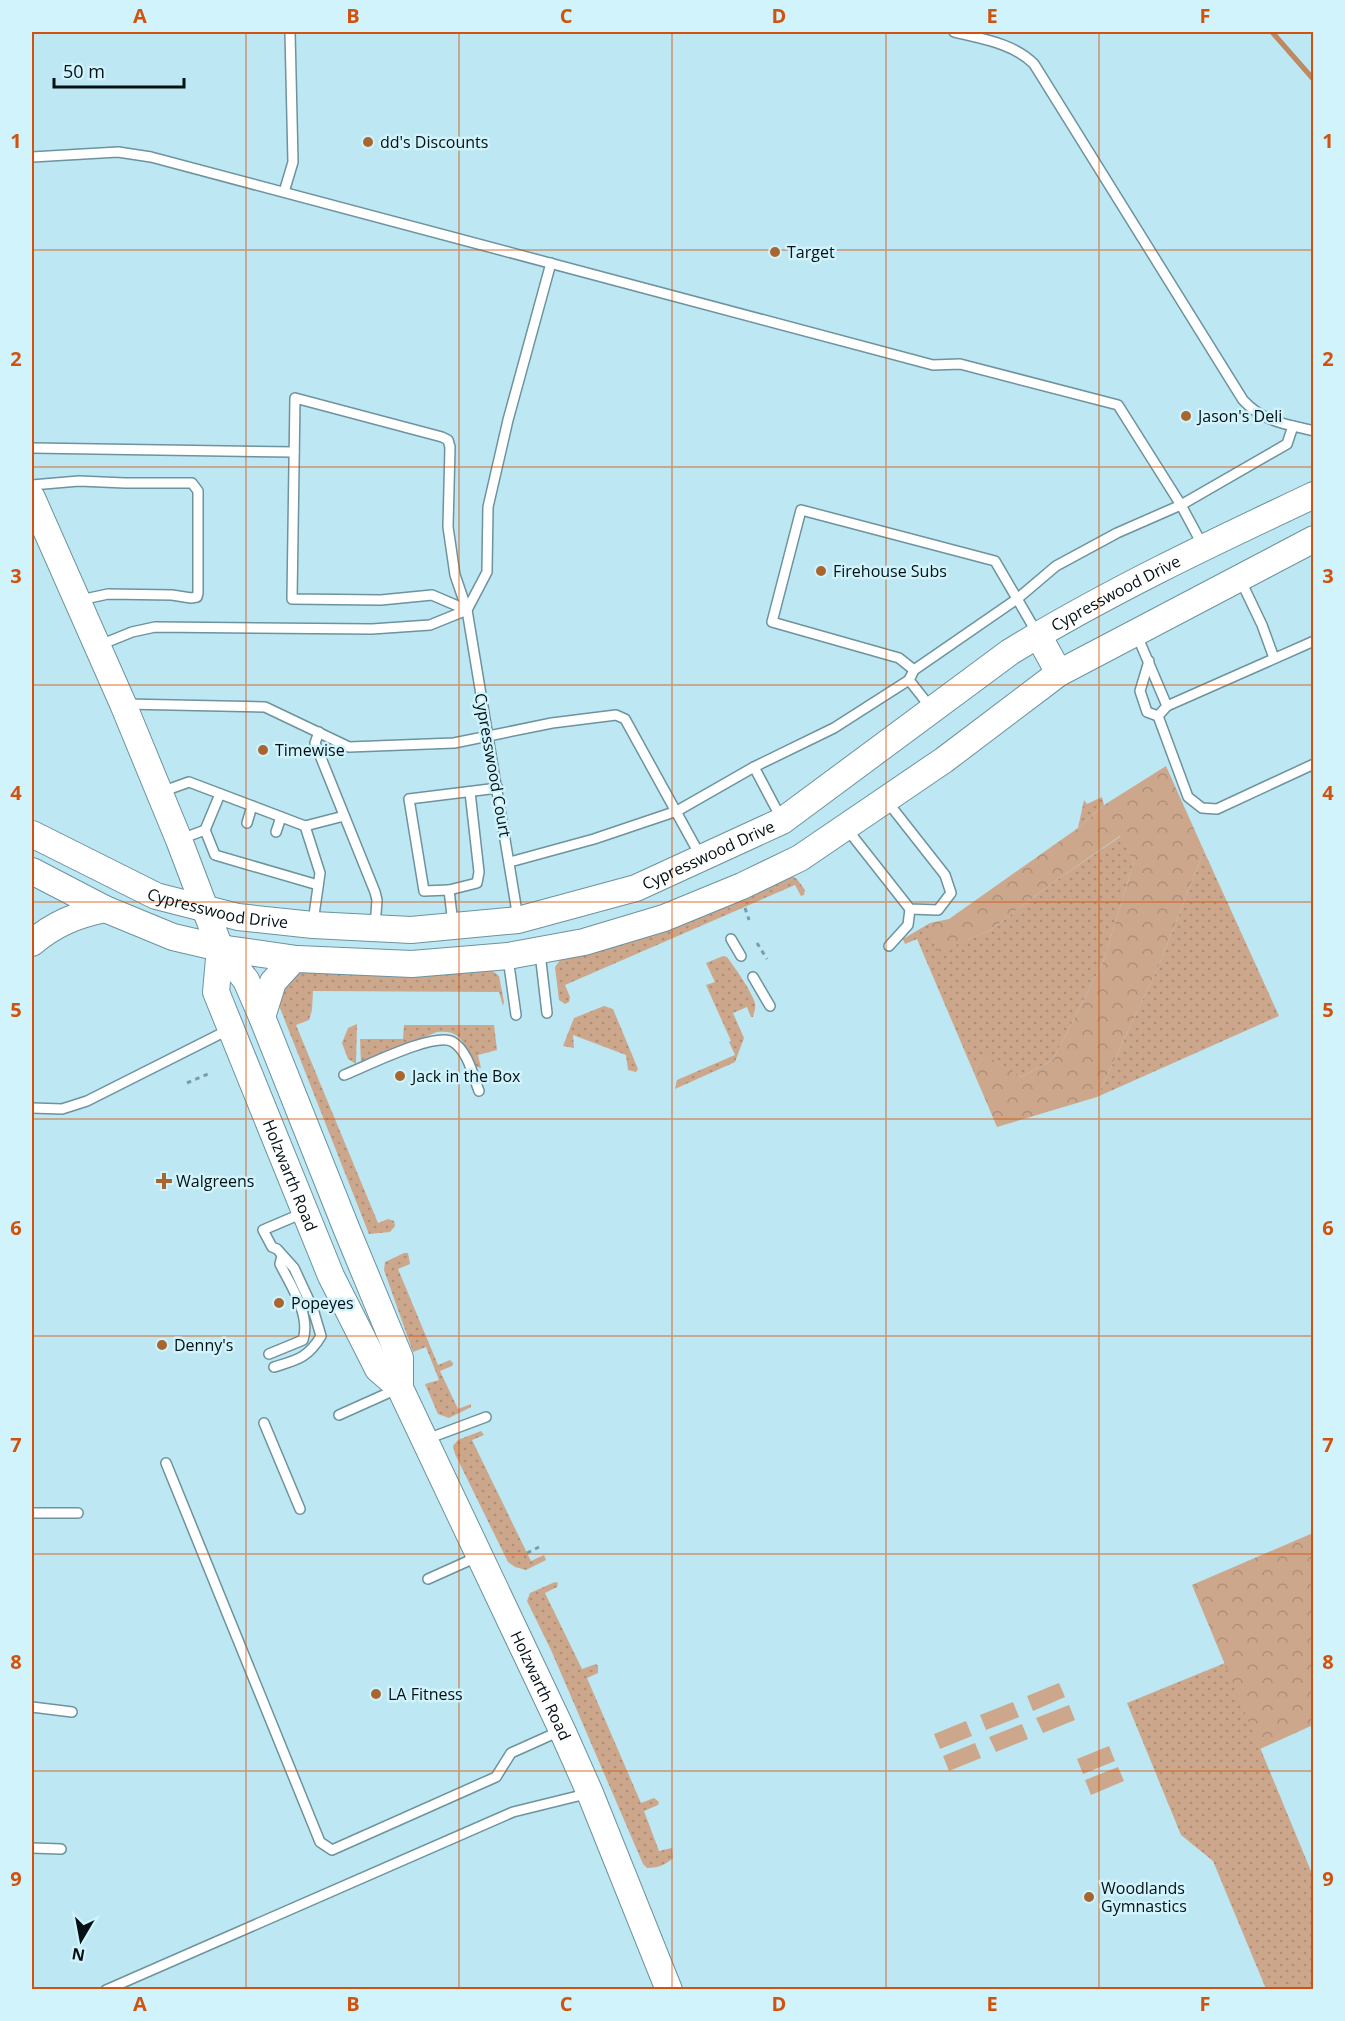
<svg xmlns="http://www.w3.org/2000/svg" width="1345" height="2021" font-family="'Open Sans',sans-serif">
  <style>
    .grass { fill: url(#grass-dots) }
    .forest { fill: url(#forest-crowns) }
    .garden { fill: #cda78c }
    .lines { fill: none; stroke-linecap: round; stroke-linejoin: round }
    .stream { stroke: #bd8963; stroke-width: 5 }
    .lane-casing { stroke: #6c939e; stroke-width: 12 }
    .secondary-casing { stroke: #6c939e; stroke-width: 28 }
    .path { stroke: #7c9ca5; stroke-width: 3; stroke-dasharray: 4.5 4.5; stroke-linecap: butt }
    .lane { stroke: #fff; stroke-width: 9 }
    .secondary { stroke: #fff; stroke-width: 26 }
    .grid { fill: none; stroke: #d1520d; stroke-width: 1.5; stroke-opacity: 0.55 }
    .poi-dot { fill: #a76630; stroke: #d1f3fc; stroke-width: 2 }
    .labels { text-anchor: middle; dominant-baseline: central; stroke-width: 5; stroke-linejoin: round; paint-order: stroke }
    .poi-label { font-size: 16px; fill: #031014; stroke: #d1f3fc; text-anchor: start }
    .street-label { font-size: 16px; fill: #031014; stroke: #d1f3fc }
    .neatline { fill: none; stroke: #d1520d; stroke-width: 2 }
    .grid-label { font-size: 20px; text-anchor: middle; font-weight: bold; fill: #d1520d }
  </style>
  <defs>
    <pattern id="grass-dots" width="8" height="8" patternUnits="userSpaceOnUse" patternTransform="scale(1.5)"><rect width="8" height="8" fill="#cda78c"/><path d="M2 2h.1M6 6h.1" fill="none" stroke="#ae8f78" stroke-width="1.8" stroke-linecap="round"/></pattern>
    <pattern id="forest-crowns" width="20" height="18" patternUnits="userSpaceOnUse" patternTransform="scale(1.5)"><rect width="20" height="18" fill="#cda78c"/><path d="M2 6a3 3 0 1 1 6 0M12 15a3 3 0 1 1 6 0" fill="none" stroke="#ae8f78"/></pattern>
  </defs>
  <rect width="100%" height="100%" fill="#bde7f2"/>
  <g class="grass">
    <polygon points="1102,797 1104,805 1078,828 1084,800 1087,804"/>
    <polygon points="1121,836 1134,862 1103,962 1053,1060 1021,1077 983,1054 974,1073 917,939 905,944 903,939 930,923 937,952 989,931 1051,884"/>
    <polygon points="1204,851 1279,1016 1097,1097 1159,965"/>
    <polygon points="792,876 797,879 805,890 804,895 801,896 795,885 565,985 570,997 569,1002 565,1004 559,1000 555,967 563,956"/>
    <path d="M723 956 727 957C734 966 752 992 755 1003 756 1008 754 1013 753 1017H751L747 1007 733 1013 744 1038 735 1062 675 1089 677 1080 735 1055 729 1042 731 1041 706 985 715 982 706 963Z"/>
    <polygon points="489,968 499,976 504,1002 503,1006 499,992 313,991 312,1010 309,1020 296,1025 378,1223 388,1219 394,1221 395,1226 390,1232 369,1234 278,1003 282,982 301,970"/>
    <polygon points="604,1006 613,1009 638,1069 636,1072 628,1070 626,1055 573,1035 574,1048 563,1046 574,1018"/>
    <polygon points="357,1024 356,1064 348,1059 342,1043 348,1028"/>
    <path d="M404 1025H494L497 1050 478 1055 481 1068C460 1063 474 1028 437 1032L361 1063 360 1039H403Z"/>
    <polygon points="404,1253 408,1253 410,1264 398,1269 438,1365 450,1360 453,1363 452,1366 440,1371 458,1409 471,1404 471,1407 449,1418 438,1414 425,1384 439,1380 426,1347 413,1352 384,1270 385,1262"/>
    <polygon points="481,1431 484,1435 472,1440 527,1553 531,1561 544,1555 546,1560 526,1570 515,1567 508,1562 455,1454 453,1446 458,1440"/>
    <path d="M555 1582 558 1583 557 1587 545 1593 582 1669 596 1664 598 1666V1673L587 1678 641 1803 654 1798 659 1802 658 1805 644 1811 659 1851 672 1848 673 1858C665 1865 658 1868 647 1868L643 1864 551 1650 527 1601 530 1593Z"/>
    <polygon points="1225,1663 1313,1876 1313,1989 1266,1989 1213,1861 1181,1835 1127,1703"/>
  </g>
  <g class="forest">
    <polygon points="1166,766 1204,851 1159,965 1097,1097 997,1127 974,1073 983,1053 1021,1077 1053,1060 1103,962 1134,862 1120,836 1051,884 989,931 936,953 930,923 949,919 1078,828 1104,805"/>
    <polygon points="1313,1533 1313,1725 1260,1749 1192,1585"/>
  </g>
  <g class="garden">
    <polygon points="1059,1683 1065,1697 1033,1711 1027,1696"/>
    <polygon points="1013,1702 1019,1717 986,1730 980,1715"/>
    <polygon points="1069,1705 1075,1720 1043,1733 1036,1718"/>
    <polygon points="966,1721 972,1736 940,1749 934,1734"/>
    <polygon points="1022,1724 1028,1739 996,1752 989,1737"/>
    <polygon points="975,1743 981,1758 949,1771 943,1756"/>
    <polygon points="1109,1746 1115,1761 1083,1774 1077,1759"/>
    <polygon points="1118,1767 1124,1781 1091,1795 1085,1780"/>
  </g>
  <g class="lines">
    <polyline class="stream" points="1272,32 1314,80"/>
    <g class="lane-casing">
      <g id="lane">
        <path d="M954 32C982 39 1013 43 1034 64L1243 400C1263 422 1286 424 1314 431"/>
        <polyline points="32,157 118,152 151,157 933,365 960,364 1118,405 1181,505 1203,546"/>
        <polyline points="284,192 293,162 290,32"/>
        <polyline points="32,448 294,452"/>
        <polyline points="32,485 79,481 125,483 192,483 198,491 198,593 197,597 191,598 172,595 108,594 80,600"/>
        <polyline points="1240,579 1262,625 1274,658"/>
        <polyline points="467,610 432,595 381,600 292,599 295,398 442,437 448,440 450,447 448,527 455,575 467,610 518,918"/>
        <polyline points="1136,633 1167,706 1158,716 1188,797 1202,808 1217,809 1314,764"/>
        <polyline points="100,645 132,632 155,627 372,629 430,625 467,610 487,572 488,507 508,420 551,263"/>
        <polyline points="1149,661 1140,691 1147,712 1158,716"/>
        <polyline points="914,670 899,658 772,622 801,510 995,561 1037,633"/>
        <polyline points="909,680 931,708"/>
        <polyline points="125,704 265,707 349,747 454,743 552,723 616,715 625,719 701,857"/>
        <polyline points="1167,706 1314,641"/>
        <polyline points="319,732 315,743 375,892 377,900 375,927"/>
        <polyline points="754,767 781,818"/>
        <polyline points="161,792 189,782 305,826 320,873 313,922"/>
        <polyline points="247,823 252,806"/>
        <polyline points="305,826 344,816"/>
        <polyline points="847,829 910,909 938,910 951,893 945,875 886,800"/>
        <polyline points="205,830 215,855 318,885"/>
        <polyline points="276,832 281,817"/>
        <polyline points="181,839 205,830 220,794"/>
        <polyline points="510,862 594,839 677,811 754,767 834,728 909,680 914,670 1017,599 1056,566 1117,533 1181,505 1287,444 1293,426"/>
        <polyline points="449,890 477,883 479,872 470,792"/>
        <polyline points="453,924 449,890 424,891 409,799 498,788"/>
        <polyline points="731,939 741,956"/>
        <polyline points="889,946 908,925 910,909"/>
        <polyline points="540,953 547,1013"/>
        <polyline points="508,958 516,1015"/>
        <polyline points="753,977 770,1006"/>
        <path d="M344 1075C365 1067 435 1031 453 1042 468 1051 473 1076 479 1091"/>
        <polyline points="32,1108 62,1109 87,1101 230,1029"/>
        <path d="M269 1354 303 1340C311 1315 291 1286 280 1264L282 1256"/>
        <path d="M274 1367C297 1360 308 1358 321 1336L313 1309 294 1268 277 1249 272 1247 263 1230 303 1213"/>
        <polyline points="339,1415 397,1389"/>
        <polyline points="264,1423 300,1509"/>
        <polyline points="427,1439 486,1417"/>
        <polyline points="166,1463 320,1842 332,1850 496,1777 511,1753 560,1731"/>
        <polyline points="32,1513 78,1513"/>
        <polyline points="428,1579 477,1557"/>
        <polyline points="32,1707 72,1712"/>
        <polyline points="32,1848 61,1849"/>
        <polyline points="106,1990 513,1812 590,1793"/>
      </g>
    </g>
    <g class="secondary-casing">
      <g id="secondary">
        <polyline points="32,498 123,704 179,840 220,948 246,980 262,1017 347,1230 400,1358 400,1388"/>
        <polyline points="1038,635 1059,673"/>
        <path id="s1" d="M32 834 156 896 238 917 313 925 411 930 518 920 636 888 782 821 1010 652C1108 592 1210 544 1314 495"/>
        <polyline points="32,871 105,909 173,937 220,948 297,959 412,964 508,956 584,942 664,918 742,886 800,858 944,760 1059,673 1314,539"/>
        <path d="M32 943C54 924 76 915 105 909"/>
        <path id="s2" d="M220 948 216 992 331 1276 378 1369 400 1388 562 1730 590 1793 669 1990"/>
        <polyline points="262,1017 273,982 294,959"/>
      </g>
    </g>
    <g class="path">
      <polyline points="745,908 749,920"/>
      <polyline points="757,943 767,959"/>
      <polyline points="187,1083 208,1074"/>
      <polyline points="527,1553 539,1547"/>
    </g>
    <use href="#lane" class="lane"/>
    <use href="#secondary" class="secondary"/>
  </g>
  <path class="grid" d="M246 32V1990M459 32V1990M672 32V1990M886 32V1990M1099 32V1990M32 250H1314M32 467H1314M32 685H1314M32 902H1314M32 1119H1314M32 1336H1314M32 1554H1314M32 1771H1314"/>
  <g class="poi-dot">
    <circle cx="368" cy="142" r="6"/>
    <circle cx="775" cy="252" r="6"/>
    <circle cx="1186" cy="416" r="6"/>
    <circle cx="821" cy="571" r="6"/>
    <circle cx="263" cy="750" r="6"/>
    <circle cx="400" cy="1076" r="6"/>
    <path d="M161 1172h6v6h6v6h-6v6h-6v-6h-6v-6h6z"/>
    <circle cx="279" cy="1303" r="6"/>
    <circle cx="162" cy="1345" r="6"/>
    <circle cx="376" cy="1694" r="6"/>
    <circle cx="1089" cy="1897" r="6"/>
  </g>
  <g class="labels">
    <g class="poi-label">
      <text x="380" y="142">dd's Discounts</text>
      <text x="787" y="252">Target</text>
      <text x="1198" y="416">Jason's Deli</text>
      <text x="833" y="571">Firehouse Subs</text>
      <text x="275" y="750">Timewise</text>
      <text x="412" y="1076">Jack in the Box</text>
      <text x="176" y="1181">Walgreens</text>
      <text x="291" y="1303">Popeyes</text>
      <text x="174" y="1345">Denny's</text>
      <text x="388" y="1694">LA Fitness</text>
      <text x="1101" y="1888">Woodlands<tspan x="1101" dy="18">Gymnastics</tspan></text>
    </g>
    <g class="street-label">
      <text stroke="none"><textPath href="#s1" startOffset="1192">Cypresswood Drive</textPath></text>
      <text transform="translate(493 765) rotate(80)">Cypresswood Court</text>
      <text stroke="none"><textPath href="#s1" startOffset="706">Cypresswood Drive</textPath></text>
      <text stroke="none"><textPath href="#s1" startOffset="202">Cypresswood Drive</textPath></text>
      <text stroke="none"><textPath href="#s2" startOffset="242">Holzwarth Road</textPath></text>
      <text stroke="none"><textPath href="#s2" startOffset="813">Holzwarth Road</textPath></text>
    </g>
  </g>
  <rect width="1345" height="2021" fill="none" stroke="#d1f3fc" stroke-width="66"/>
  <g transform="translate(81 1940) rotate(190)" stroke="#d1f3fc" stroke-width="4.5" paint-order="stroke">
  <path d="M0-4.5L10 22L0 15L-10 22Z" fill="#031014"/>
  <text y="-9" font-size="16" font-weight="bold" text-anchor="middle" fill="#031014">N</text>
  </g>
  <path d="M54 78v9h130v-9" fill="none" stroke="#031014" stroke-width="3"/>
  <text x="63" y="78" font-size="18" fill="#031014" stroke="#d1f3fc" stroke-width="4.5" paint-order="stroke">50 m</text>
  <rect x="33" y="33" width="1279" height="1955" class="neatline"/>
  <g class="grid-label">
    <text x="140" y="23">A</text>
    <text x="353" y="23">B</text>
    <text x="566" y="23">C</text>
    <text x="779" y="23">D</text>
    <text x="992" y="23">E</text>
    <text x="1205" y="23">F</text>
    <text x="16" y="148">1</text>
    <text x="1328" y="148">1</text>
    <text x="16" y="366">2</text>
    <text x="1328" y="366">2</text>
    <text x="16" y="583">3</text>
    <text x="1328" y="583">3</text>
    <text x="16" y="800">4</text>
    <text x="1328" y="800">4</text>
    <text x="16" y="1017">5</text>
    <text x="1328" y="1017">5</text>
    <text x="16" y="1235">6</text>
    <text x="1328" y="1235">6</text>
    <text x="16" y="1452">7</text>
    <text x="1328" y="1452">7</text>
    <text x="16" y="1669">8</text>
    <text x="1328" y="1669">8</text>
    <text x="16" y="1886">9</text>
    <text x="1328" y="1886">9</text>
    <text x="140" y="2011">A</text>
    <text x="353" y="2011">B</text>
    <text x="566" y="2011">C</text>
    <text x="779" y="2011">D</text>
    <text x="992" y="2011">E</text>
    <text x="1205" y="2011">F</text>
  </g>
</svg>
